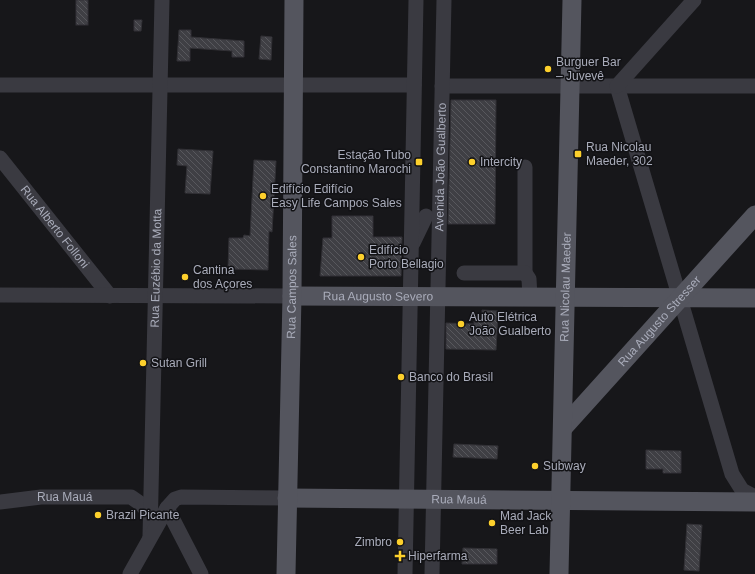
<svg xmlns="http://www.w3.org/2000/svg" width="755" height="574" font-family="Arial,sans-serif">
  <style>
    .building { fill: url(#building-back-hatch); stroke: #323136 }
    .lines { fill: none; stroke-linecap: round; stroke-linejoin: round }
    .minor { stroke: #3a3a41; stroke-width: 15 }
    .major { stroke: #54555e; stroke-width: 19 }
    .poi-dot { fill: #fdd02c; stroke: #121215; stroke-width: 1.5 }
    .labels { text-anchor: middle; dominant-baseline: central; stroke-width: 3; stroke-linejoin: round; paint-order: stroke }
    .poi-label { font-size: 12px; fill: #a9acba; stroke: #121215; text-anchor: start }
    .street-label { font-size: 12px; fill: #a9acba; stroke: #121215 }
  </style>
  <defs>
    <pattern id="building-back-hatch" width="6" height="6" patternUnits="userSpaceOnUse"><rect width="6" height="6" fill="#3f3f44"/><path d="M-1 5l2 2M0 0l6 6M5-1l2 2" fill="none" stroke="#58585d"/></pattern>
  </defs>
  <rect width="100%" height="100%" fill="#17171a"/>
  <g class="building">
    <rect x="76" y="0" width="12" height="25"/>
    <polygon points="134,20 142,20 141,31 134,31"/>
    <polygon points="179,30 191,30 191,37 244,41 244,57 232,57 232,51 190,48 190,61 177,61"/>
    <polygon points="261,36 272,37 271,60 259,59"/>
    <polygon points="451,100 496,100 495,224 448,224"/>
    <polygon points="178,149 213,151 210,194 185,193 187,166 177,165"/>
    <polygon points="254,160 276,161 272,232 269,231 268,270 228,269 229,238 243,238 244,235 250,236"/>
    <polygon points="332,216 373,216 373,237 402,237 401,276 320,276 323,238 332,238"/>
    <polygon points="482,310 498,311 496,350 446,349 446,323 474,324 474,321 482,322"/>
    <polygon points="454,444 498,446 497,459 453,457"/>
    <polygon points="646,450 681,451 681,473 663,473 663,469 646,469"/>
    <polygon points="687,524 702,525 699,571 684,570"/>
    <polygon points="463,548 497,549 497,564 462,564"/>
  </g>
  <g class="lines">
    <g class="minor">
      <polyline points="0,85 414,85"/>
      <polyline points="442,86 755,86"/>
      <polyline points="617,86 732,474 742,490 755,497"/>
      <polyline points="617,86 694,0"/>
      <path id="s1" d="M0 158 110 296"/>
      <polyline points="525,167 525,273"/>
      <polyline points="413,243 426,216"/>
      <polyline points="464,273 525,273 529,279 530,297"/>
      <polyline points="0,295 292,296"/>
      <path id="s2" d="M0 502 41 497H131L141 504 151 515"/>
      <polyline points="167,508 201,574"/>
      <path id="s3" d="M150 537 162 0"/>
      <polyline points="130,574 167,508 175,499 181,497 287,498"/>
      <polyline points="405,574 416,0"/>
      <path id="s4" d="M432 574 444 0"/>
    </g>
    <g class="major">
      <path id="s5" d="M292 296 755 298"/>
      <path id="s6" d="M563 428 755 215"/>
      <path id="s7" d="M287 498 755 502"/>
      <path id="s8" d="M286 574 292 296 294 0"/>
      <path id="s9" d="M559 574 572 0"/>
    </g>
  </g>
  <g class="poi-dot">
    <circle cx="548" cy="69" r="4"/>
    <rect x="574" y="150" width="8" height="8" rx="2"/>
    <rect x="415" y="158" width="8" height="8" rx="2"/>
    <circle cx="472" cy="162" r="4"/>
    <circle cx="263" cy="196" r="4"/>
    <circle cx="361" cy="257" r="4"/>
    <circle cx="185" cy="277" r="4"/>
    <circle cx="461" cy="324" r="4"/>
    <circle cx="143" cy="363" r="4"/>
    <circle cx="401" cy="377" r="4"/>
    <circle cx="535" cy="466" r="4"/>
    <circle cx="98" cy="515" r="4"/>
    <circle cx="492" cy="523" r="4"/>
    <circle cx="400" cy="542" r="4"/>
    <path d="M398 550h4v4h4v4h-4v4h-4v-4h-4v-4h4z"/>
  </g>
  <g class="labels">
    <g class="poi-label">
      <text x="556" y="62">Burguer Bar<tspan x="556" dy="14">– Juvevê</tspan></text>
      <text x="586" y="147">Rua Nicolau<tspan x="586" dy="14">Maeder, 302</tspan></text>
      <text x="411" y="155" text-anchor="end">Estação Tubo<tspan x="411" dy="14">Constantino Marochi</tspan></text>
      <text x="480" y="162">Intercity</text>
      <text x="271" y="189">Edifício Edifício<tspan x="271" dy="14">Easy Life Campos Sales</tspan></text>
      <text x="369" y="250">Edifício<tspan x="369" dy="14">Porto Bellagio</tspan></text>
      <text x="193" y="270">Cantina<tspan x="193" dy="14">dos Açores</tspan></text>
      <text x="469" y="317">Auto Elétrica<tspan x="469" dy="14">João Gualberto</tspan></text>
      <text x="151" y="363">Sutan Grill</text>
      <text x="409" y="377">Banco do Brasil</text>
      <text x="543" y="466">Subway</text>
      <text x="106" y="515">Brazil Picante</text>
      <text x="500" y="516">Mad Jack<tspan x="500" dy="14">Beer Lab</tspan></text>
      <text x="392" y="542" text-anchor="end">Zimbro</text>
      <text x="408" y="556">Hiperfarma</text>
    </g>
    <g class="street-label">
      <text stroke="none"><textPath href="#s4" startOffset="407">Avenida João Gualberto</textPath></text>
      <text stroke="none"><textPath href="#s1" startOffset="88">Rua Alberto Folloni</textPath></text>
      <text stroke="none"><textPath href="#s3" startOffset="269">Rua Euzébio da Motta</textPath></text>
      <text stroke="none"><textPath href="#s8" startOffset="287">Rua Campos Sales</textPath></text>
      <text stroke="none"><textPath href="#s9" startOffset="287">Rua Nicolau Maeder</textPath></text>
      <text stroke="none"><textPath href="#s5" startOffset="86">Rua Augusto Severo</textPath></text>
      <text stroke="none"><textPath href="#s6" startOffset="144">Rua Augusto Stresser</textPath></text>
      <text stroke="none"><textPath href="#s2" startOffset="65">Rua Mauá</textPath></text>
      <text stroke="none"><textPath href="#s7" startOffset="172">Rua Mauá</textPath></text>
    </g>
  </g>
</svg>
